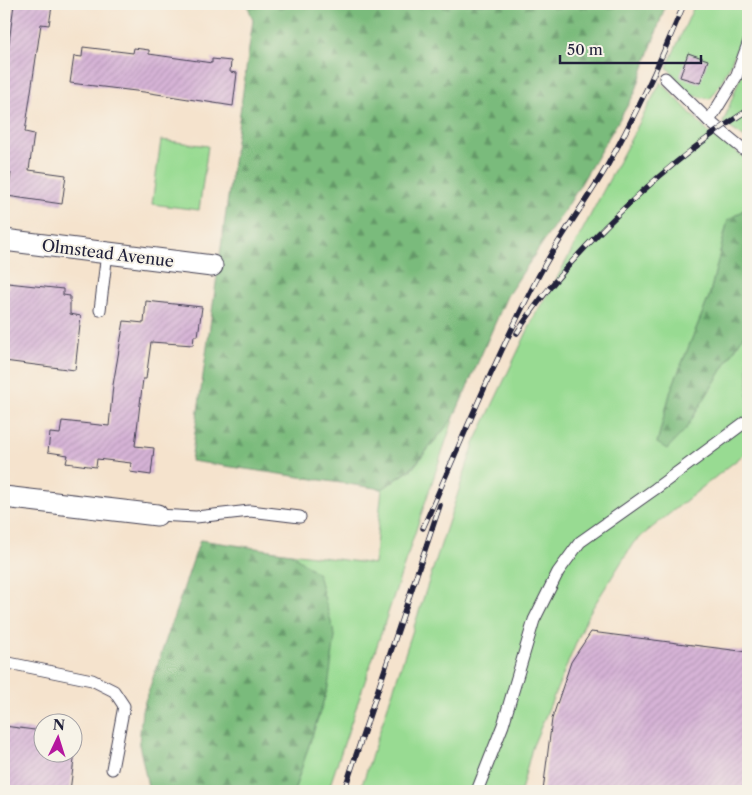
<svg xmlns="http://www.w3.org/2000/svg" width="752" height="795" font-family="'Libre Caslon Text',serif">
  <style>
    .grass { fill: #98db92; stroke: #5d7e66 }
    .forest { fill: url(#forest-firs); stroke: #4e6e5c }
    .building { fill: url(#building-hatch) }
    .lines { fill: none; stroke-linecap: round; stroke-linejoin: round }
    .lane-casing { stroke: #423f51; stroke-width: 13 }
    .street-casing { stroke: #423f51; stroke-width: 23 }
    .lane { stroke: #fff; stroke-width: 11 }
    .street { stroke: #fff; stroke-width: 21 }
    .rail-casing { stroke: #22223b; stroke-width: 5.5 }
    .rail { stroke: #f7f3e8; stroke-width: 4; stroke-dasharray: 11; stroke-linecap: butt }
    .labels { text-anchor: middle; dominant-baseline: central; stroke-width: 4; stroke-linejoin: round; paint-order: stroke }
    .street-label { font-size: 16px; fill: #22223b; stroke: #f7f3e8 }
  </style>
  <defs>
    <pattern id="forest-firs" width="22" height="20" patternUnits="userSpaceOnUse" patternTransform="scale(1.25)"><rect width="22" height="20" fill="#7abb7c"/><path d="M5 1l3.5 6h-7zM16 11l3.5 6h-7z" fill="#649867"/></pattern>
    <pattern id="building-hatch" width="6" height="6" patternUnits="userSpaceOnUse" patternTransform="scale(1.25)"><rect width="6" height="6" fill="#d6b3d6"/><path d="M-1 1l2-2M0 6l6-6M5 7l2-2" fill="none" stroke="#b79ab9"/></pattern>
  </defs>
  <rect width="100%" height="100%" fill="#f7f3e8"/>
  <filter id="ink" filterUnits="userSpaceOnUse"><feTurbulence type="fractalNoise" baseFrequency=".02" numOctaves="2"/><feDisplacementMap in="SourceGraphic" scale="10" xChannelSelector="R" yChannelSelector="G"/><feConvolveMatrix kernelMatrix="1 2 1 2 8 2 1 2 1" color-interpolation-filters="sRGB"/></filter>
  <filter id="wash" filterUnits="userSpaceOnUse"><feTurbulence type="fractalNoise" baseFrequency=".0096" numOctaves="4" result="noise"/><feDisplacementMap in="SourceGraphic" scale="20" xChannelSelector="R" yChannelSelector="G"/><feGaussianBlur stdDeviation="1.12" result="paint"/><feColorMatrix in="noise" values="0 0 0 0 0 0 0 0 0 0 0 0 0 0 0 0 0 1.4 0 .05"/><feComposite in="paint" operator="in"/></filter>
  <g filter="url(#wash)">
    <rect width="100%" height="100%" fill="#f5e3cd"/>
    <g class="grass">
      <path d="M695 4H748C748 28 726 80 710 99L690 95 667 67Z"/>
      <polygon points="748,56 748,140 723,123"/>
      <polygon points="661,82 709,133 748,160 748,207 728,220 709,297 671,390 657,443 685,430 748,328 748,451 634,542 588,615 532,748 521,791 360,791 474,444 536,313 555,282"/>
      <polygon points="161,140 208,146 199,210 152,204"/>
      <polygon points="454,417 328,791 294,791 328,687 318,574 291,553 374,564 382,489 412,469"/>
    </g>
    <g class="forest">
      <polygon points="247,4 666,4 635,93 570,202 507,296 454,417 411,469 382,489 191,461 253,20"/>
      <polygon points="748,207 748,328 685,430 667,449 657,443 671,390 709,297 728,220"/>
      <polygon points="200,540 291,553 318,574 335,637 328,687 294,791 149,791 139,744 142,710"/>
    </g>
    <g id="blocks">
      <g class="building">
        <polygon points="14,4 32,4 52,6 49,25 41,24 25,132 34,134 29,170 66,175 62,204 7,196 11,173 4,172 4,81"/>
        <polygon points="83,47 133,53 134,48 149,50 149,54 212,63 212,59 231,61 230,72 237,73 233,106 144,92 70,83 74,56 82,57"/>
        <polygon points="688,53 708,60 700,83 680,77"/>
        <polygon points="8,283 63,289 63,295 70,296 70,314 81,316 75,370 4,361 4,288 8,288"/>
        <polygon points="146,301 202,307 198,336 194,336 193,345 151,342 146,379 143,379 135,446 154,448 151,475 130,472 131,463 97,459 96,467 66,463 68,455 48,452 50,433 60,434 62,421 109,426 113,385 124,321 144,323"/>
        <polygon points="591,632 748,652 748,791 543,791 552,719 571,662"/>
        <polygon points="4,726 42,731 42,752 75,752 70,791 4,791"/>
      </g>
    </g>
  </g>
  <g filter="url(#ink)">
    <use href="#blocks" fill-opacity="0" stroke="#423f51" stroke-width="1"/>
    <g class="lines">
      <g class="lane-casing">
        <g id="lane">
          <polyline points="665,78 709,121 748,153"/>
          <polyline points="709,121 736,77 748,44"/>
          <polyline points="100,310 107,253"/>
          <polyline points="157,515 196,517 250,511 300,517"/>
          <polyline points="4,662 92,680 114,691 124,706 112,769"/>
          <polyline points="477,791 503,725 534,620 558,572 580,542 655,489 748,420"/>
        </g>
      </g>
      <g class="street-casing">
        <g id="street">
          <polyline points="4,240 212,266"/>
          <polyline points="4,497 157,515"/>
        </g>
      </g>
      <use href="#lane" class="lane"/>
      <use href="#street" class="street"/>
      <g class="rail-casing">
        <g id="rail">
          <path d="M517 333C542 293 574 258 607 225 651 181 695 144 748 110"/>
          <path d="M423 528C460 444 495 359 538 277 558 239 584 205 606 168 636 115 661 60 684 4"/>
          <polyline points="344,791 440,505"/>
        </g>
      </g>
      <use href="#rail" class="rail"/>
    </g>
  </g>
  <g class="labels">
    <g class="street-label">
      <text transform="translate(108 253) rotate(7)">Olmstead Avenue</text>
    </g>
  </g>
  <rect width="752" height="795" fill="none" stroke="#f7f3e8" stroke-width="20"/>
  <g transform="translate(58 738) rotate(4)"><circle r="24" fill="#f7f3e8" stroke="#a29fa3"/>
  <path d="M0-4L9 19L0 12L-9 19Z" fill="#b5179e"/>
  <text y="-8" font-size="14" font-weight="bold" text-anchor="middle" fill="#22223b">N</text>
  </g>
  <path d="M560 55v8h141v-8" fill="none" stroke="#22223b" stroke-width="2.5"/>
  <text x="567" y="55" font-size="15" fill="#22223b" stroke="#f7f3e8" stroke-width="4" paint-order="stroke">50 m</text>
</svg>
